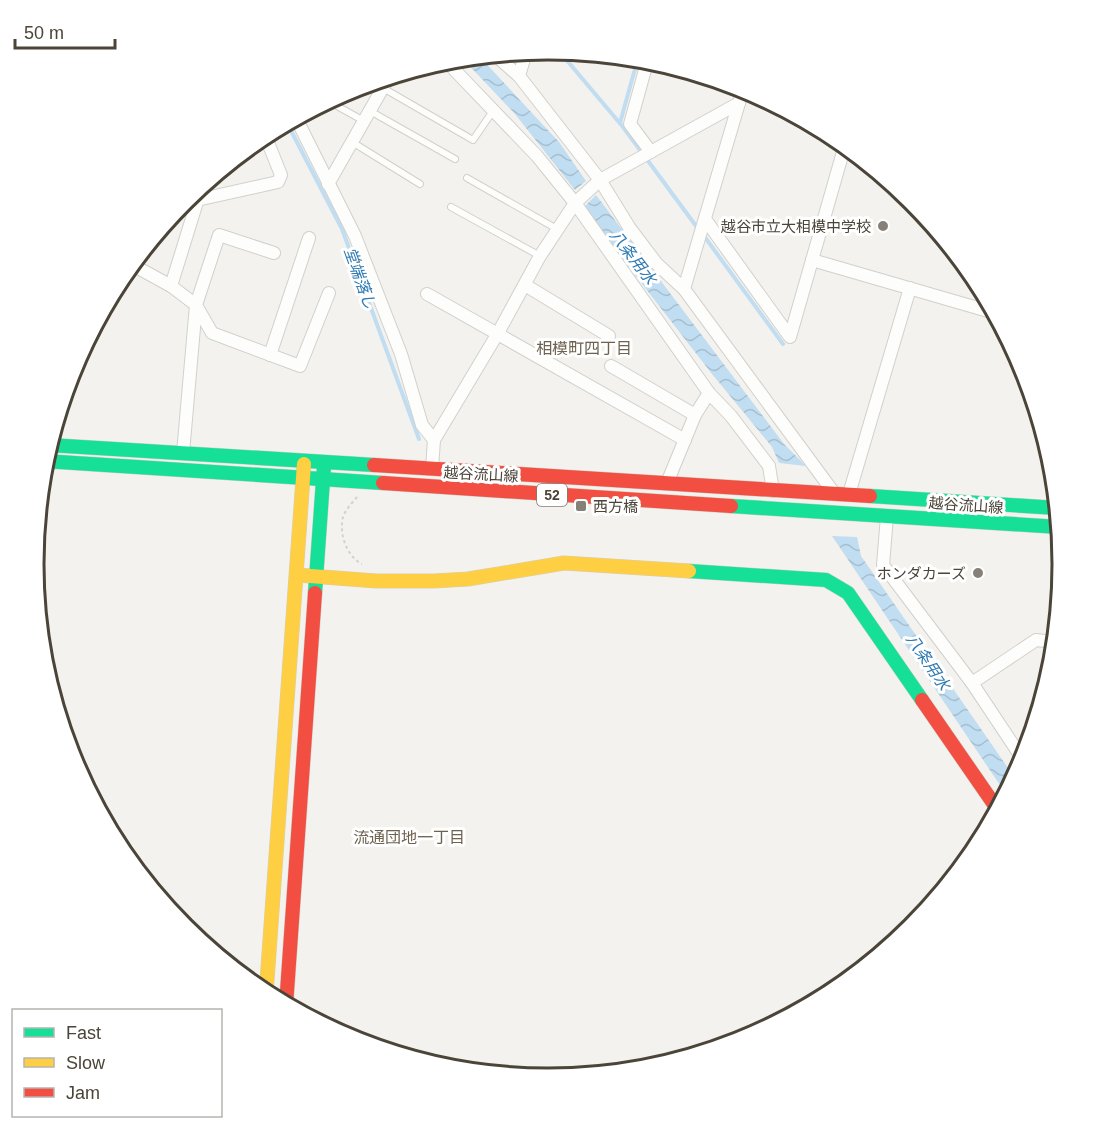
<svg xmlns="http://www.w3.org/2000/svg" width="1096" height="1129" font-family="Helvetica,'Noto Sans JP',sans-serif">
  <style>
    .water { fill: url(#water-waves) }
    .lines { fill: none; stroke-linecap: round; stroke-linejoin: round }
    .stream { stroke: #c0ddf1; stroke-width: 4 }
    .lane-casing { stroke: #d2d0cb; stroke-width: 8 }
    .street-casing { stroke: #d2d0cb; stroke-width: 14 }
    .fast-casing { stroke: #d3cfc5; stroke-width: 15 }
    .slow-casing { stroke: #d3cfc5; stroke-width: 15 }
    .jam-casing { stroke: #d3cfc5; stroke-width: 15 }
    .path { stroke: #d3d2cc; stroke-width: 2; stroke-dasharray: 3 3; stroke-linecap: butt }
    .lane { stroke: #fdfdfc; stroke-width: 6 }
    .street { stroke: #fdfdfc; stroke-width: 12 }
    .fast { stroke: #16e098; stroke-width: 14 }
    .slow { stroke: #ffcf43; stroke-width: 14 }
    .jam { stroke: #f24e42; stroke-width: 14 }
    .poi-dot { fill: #868178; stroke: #fff; stroke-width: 2 }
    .labels { text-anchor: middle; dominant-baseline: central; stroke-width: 6; stroke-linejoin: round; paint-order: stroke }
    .shield { fill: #fff; stroke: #817c74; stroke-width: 1.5 }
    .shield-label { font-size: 14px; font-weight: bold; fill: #4b4439 }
    .poi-label { font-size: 15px; fill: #4b4439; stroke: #fff; text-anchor: end }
    .street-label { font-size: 15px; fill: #4b4439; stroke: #fff }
    .water-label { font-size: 16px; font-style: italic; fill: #2e7ab2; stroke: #fff }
    .neighbourhood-label { font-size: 16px; fill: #6e6250; stroke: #fff }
    .rim { fill: none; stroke: #4b4439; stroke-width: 3 }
  </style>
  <defs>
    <pattern id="water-waves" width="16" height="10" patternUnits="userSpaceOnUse" patternTransform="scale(1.5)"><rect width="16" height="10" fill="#c0ddf1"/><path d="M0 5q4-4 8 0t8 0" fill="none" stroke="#a6bfcf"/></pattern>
  </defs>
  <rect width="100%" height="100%" fill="#f4f2ee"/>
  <g class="water">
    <polygon points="479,56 559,142 586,181 575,190 515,114 462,58"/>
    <polygon points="596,195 784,444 806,466 779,463 772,447 712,374 583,208"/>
    <polygon points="832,536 857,537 861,556 1015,778 1006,794"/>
  </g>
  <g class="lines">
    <g class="stream">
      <polyline points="559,51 623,127 699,230"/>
      <polyline points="287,123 342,229 419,439"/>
      <polyline points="620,123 638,58"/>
      <polyline points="704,236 783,344"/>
    </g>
    <g class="lane-casing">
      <g id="lane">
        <polyline points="383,88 473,140 493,111"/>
        <polyline points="328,101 364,121"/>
        <polyline points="370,111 455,159"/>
        <polyline points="352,142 420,184"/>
        <polyline points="467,178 557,229"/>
        <polyline points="451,207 540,256"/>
      </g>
    </g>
    <g class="street-casing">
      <g id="street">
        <polyline points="495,55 519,76 600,180 629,227 657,264 684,289 834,493"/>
        <polyline points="648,59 630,124 651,152"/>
        <polyline points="445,60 537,156 575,203 709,393 731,416 769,466 773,491"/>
        <polyline points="519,76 526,52"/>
        <polyline points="296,118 355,236 401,354 422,425 434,440"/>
        <polyline points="328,184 389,77"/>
        <polyline points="197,200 278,182 281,175 265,135"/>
        <polyline points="705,219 790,337 845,145"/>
        <polyline points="274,253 219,235 196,305 212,333 300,366 329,293"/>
        <polyline points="812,260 995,313"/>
        <polyline points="131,264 171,286 196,305 183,453"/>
        <polyline points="525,285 609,336"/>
        <polyline points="171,286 202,186"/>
        <polyline points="684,289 739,103"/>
        <polyline points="427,294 685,440"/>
        <polyline points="270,355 309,238"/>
        <polyline points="611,366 695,415"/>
        <polyline points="432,468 434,440 498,333 540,256 575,203 600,180 739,103 743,88"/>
        <polyline points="667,483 695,415 709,393"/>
        <polyline points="849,494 910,288"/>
        <polyline points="887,516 883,565 972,683 1024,761"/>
        <polyline points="972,683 1036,640 1055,642"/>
      </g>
    </g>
    <g class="fast-casing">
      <g id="fast">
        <polyline points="49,445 374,465"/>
        <polyline points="44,461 383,483"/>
        <polyline points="870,496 1057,508"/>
        <polyline points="731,506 1059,527"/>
        <polyline points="689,571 826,580 848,593 922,700"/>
        <polyline points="315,593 324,466"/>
      </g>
    </g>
    <g class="slow-casing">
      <g id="slow">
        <polyline points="297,575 376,581 434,581 468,579 564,563 689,571"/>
        <polyline points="266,995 304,464"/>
      </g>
    </g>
    <g class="jam-casing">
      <g id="jam">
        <polyline points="374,465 870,496"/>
        <polyline points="383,483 731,506"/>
        <polyline points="922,700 998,810"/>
        <polyline points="286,1006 315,593"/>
      </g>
    </g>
    <path class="path" d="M357 497C352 503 346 509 343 517 339 533 346 556 362 564"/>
    <use href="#lane" class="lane"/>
    <use href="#street" class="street"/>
    <use href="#fast" class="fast"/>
    <use href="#slow" class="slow"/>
    <use href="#jam" class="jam"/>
  </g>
  <g class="poi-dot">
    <circle cx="883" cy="226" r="6"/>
    <rect x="575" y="500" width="12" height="12" rx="3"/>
    <circle cx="978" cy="573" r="6"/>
  </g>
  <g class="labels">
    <rect class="shield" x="537" y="484" width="30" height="22" rx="4.5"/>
    <g class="shield-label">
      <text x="552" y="495">52</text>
    </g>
    <g class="poi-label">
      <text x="871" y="226">越谷市立大相模中学校</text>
      <text x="593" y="506" text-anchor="start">西方橋</text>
      <text x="966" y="573">ホンダカーズ</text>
    </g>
    <g class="street-label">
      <text transform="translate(481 474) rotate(3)">越谷流山線</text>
      <text transform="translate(966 505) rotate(4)">越谷流山線</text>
    </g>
    <g class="water-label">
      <text transform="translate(633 257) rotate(52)">八条用水</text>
      <text transform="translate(360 278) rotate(70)">堂端落し</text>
      <text transform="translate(928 662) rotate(56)">八条用水</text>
    </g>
    <g class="neighbourhood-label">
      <text x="584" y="348">相模町四丁目</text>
      <text x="409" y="837">流通団地一丁目</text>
    </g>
  </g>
  <path d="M0 0H1096V1129H0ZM44 564a504 504 0 1 1 1008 0a504 504 0 1 1-1008 0Z" fill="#fff" fill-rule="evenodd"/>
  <path class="rim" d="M44 564a504 504 0 1 1 1008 0a504 504 0 1 1-1008 0Z"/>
  <rect x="12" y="1009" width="210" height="108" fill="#ffffff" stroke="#b7b4b0" stroke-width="1.5"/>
  <rect x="24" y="1028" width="30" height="9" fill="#16e098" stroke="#b7b4b0" stroke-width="1.5"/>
  <text x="66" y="1039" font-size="18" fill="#4b4439">Fast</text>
  <rect x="24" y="1058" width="30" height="9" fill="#ffcf43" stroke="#b7b4b0" stroke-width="1.5"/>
  <text x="66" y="1069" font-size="18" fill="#4b4439">Slow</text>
  <rect x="24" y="1088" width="30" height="9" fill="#f24e42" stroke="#b7b4b0" stroke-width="1.5"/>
  <text x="66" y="1099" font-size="18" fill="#4b4439">Jam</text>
  <path d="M15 39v9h100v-9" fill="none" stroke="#4b4439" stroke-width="3"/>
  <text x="24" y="39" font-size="18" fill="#4b4439" stroke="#ffffff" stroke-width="4.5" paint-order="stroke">50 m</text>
</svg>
